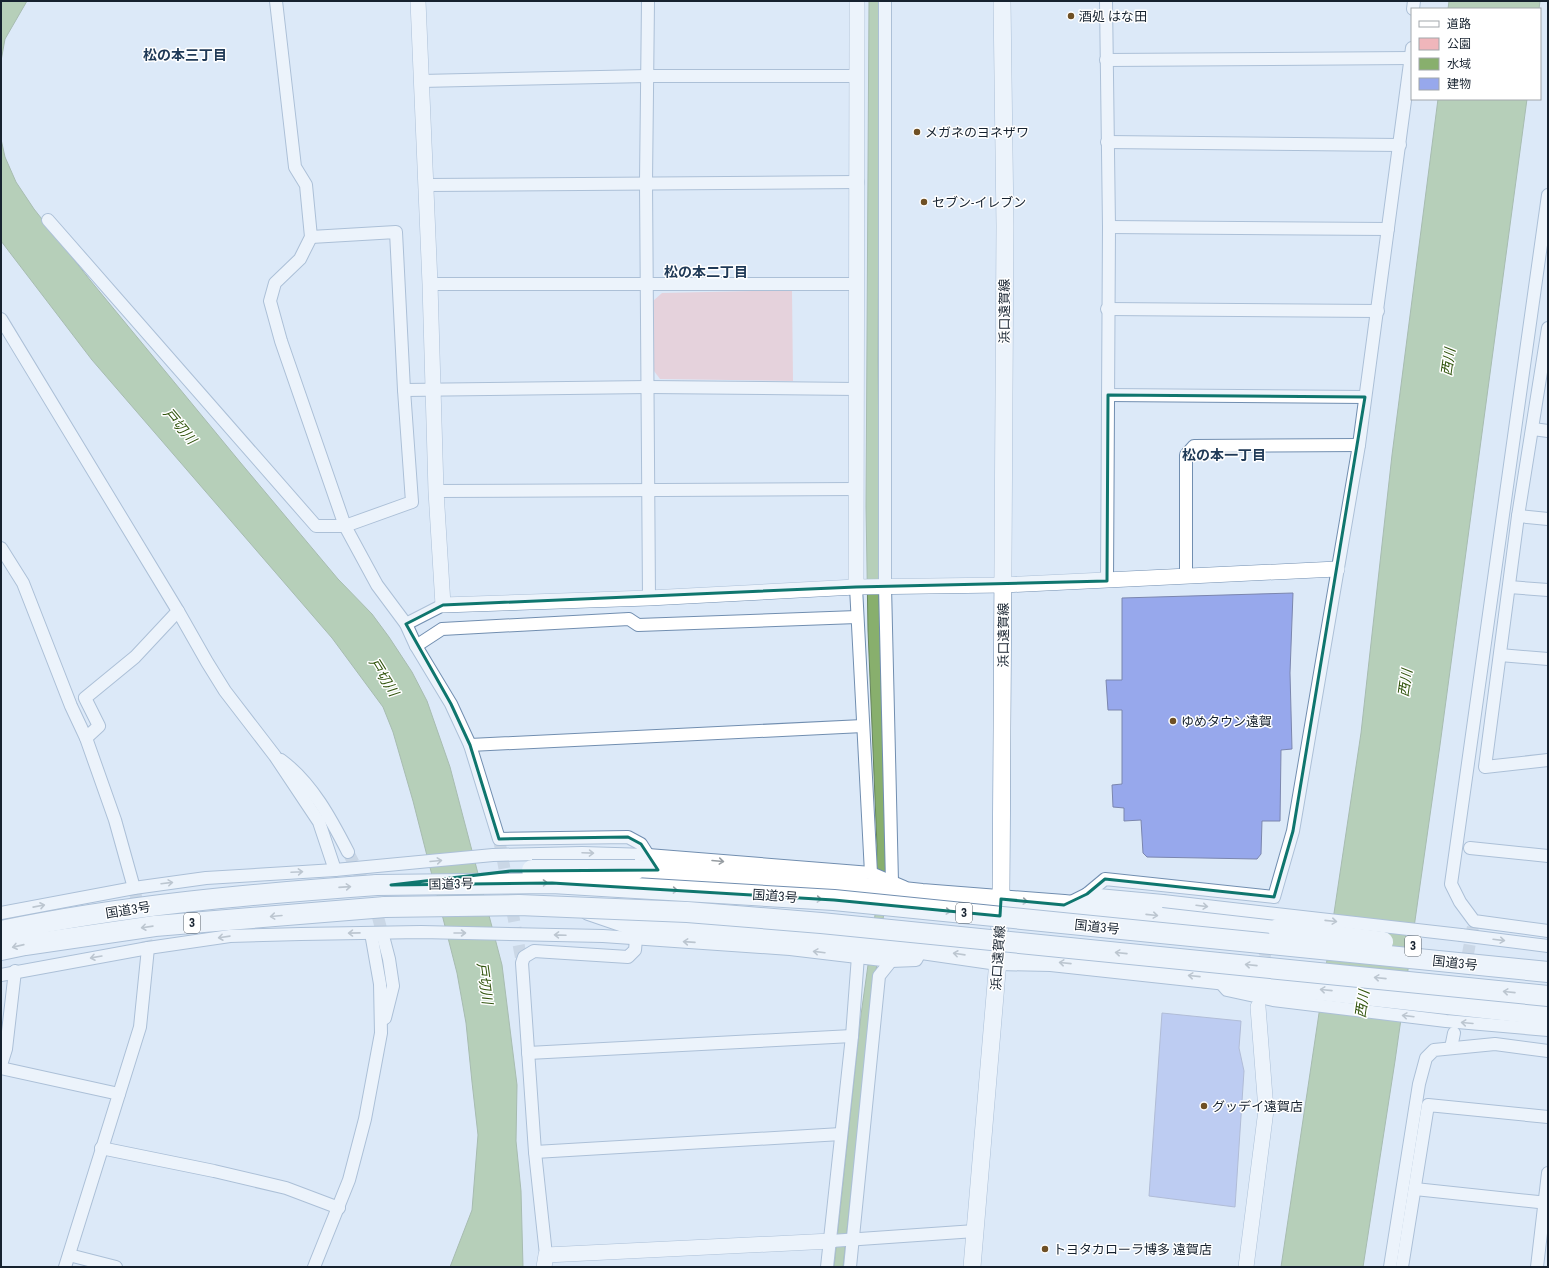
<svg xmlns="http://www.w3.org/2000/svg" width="1549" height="1268" font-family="'Roboto Condensed','Noto Sans JP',sans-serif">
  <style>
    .green { fill: #f0b6bb }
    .water { fill: #88af6d; stroke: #66855a }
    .building { fill: #97a8ec; stroke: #7b86ae }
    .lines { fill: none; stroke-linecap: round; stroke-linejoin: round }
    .minor-tunnel { stroke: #b4c1d0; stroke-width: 12; stroke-dasharray: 12 6; stroke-linecap: butt }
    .minor-casing { stroke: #718eb0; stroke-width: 14 }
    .tertiary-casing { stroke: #718eb0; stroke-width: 16 }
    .secondary-casing { stroke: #718eb0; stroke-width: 18 }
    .trunk-casing { stroke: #718eb0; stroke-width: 22 }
    .minor { stroke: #fff; stroke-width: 12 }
    .tertiary { stroke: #fff; stroke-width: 15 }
    .secondary { stroke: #fff; stroke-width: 17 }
    .trunk { stroke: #fff; stroke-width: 20 }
    .minor-bridge-casing { stroke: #718eb0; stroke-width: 14; stroke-linecap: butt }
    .trunk-bridge-casing { stroke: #718eb0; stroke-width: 22; stroke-linecap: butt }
    .minor-bridge { stroke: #fff; stroke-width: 12 }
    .trunk-bridge { stroke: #fff; stroke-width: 20 }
    .oneway { stroke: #969ca1 }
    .marked { fill: none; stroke: #0f766e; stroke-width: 3; stroke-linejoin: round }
    .poi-dot { fill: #6f5025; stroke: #fff; stroke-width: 1.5 }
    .labels { text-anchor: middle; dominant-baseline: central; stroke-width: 3; stroke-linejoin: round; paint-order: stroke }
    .shield { fill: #fff; stroke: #5c646d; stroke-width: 1 }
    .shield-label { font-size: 12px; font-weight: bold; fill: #16222f }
    .poi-label { font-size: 13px; fill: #16222f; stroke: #fff; text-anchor: start }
    .street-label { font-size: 13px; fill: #16222f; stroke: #fff }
    .neighbourhood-label { font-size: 14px; font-weight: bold; fill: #203a57; stroke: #fff }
    .water-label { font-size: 14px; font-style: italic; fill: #31540d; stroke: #fff }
  </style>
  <rect width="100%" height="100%" fill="#dce9f8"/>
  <polygon class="green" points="792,290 793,381 660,379 654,371 653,301 662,293"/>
  <g class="water">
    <polygon points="1,1 27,1 5,39 1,61"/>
    <polygon points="869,1 880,1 878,360 880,540 879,596 890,868 872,1000 843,1267 834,1267 861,1015 875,915 877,846 868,630 866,507"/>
    <polygon points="1449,1 1540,1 1539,9 1448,9"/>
    <polygon points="1438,99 1527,99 1440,745 1395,1061 1363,1267 1281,1267 1361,733 1392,455"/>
    <polygon points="1,139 5,157 16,182 34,209 90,280 240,462 338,579 372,614 389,637 412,672 427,701 450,767 502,965 517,1085 516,1141 521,1191 523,1267 450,1267 472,1210 478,1135 472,1082 466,1023 457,973 413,801 393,732 383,707 332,638 92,360 1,241"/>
  </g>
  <g class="building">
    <polygon points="1293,593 1290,673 1292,749 1281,750 1280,821 1262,821 1261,854 1257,859 1147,857 1143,853 1141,820 1124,821 1124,808 1113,807 1112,785 1122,784 1122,710 1108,710 1106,680 1122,680 1122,598"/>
    <polygon points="1162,1013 1241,1021 1239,1048 1244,1071 1235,1207 1149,1196"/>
  </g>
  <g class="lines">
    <g class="minor-tunnel">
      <polyline points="499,839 522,963"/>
      <polyline points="348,852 374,902 383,936"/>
      <polyline points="134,888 148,948"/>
      <polyline points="1262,974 1274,897"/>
      <polyline points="1461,992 1474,921"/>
    </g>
    <g class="minor-casing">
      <g id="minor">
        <polyline points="276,1 295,167 306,185 311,237 300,259 275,283 270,301 281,341 345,526 377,585 406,624 416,646 451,704 470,745 499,839 628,837 641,844 648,855"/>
        <polyline points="648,1 646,182 649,598"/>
        <polyline points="885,1 885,586 892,882"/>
        <polyline points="1106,1 1109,227 1107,581"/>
        <polyline points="1413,9 1414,1"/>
        <polyline points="1106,60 1412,58"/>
        <polyline points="421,81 647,76 857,76"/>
        <polyline points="1107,142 1400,145"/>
        <polyline points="425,185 858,182"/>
        <polyline points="1548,195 1451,884 1460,902 1474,921 1548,931"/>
        <polyline points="48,220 316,526 345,526 412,502 404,390 396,232 311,237"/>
        <polyline points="1109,227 1388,229"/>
        <polyline points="430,284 856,284"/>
        <polyline points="1107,309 1378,311"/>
        <polyline points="1,319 178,611 207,662 225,691 275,756 319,822 335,870"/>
        <polyline points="1548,328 1518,516 1485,767 1548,760"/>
        <polyline points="404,390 648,387 857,389"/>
        <polyline points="1108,395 1365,397"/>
        <polyline points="1533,429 1548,431"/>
        <polyline points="436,491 855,489"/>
        <polyline points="1518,516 1548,519"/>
        <polyline points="1,548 23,583 71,706 86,738 115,820 134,888"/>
        <polyline points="1186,576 1186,455 1194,446 1359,445"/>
        <polyline points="856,587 871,873"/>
        <polyline points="1509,587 1548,590"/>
        <polyline points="406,624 443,605"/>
        <polyline points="416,646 442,629 629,619 638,625 857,617"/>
        <polyline points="1500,655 1548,659"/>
        <polyline points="86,738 99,726 85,698 135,657 178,611"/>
        <polyline points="470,745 863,726"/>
        <path d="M281 760C312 783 331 819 348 852"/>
        <polyline points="1470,848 1548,856"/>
        <polyline points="1087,894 1163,901"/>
        <polyline points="1067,904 1087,894 1105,879 1274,897 1293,831 1359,445 1412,48"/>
        <polyline points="1,913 134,888 206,878 335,870 493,855 582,853 648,855 871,873 904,887"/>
        <polyline points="1461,935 1548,946"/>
        <polyline points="383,936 389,959 393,986 385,1018"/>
        <polyline points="1,975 148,948 230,936 301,934 421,932 603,936 790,949 891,961 916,960 922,949"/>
        <polyline points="1219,981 1227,990 1273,1000 1446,1021 1548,1030"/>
        <polyline points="1451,1048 1454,1033"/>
        <polyline points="528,1053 852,1036"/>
        <polyline points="1,1065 6,1049 15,971"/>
        <polyline points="1,1068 119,1094"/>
        <polyline points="101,1148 214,1171 286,1188 339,1208"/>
        <polyline points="535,1152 841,1134"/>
        <polyline points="1415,1189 1548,1203"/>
        <polyline points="831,1241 975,1231"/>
        <polyline points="69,1255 116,1267"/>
        <polyline points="546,1255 535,1152 522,963 524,957 534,951 628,957 635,950 636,939"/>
        <polyline points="65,1267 140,1027 148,948"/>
        <polyline points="314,1267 349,1180 365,1119 381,1033 380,984 371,933"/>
        <polyline points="827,1267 852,1036 858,956"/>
        <polyline points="850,1267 879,976 891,961"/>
        <polyline points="1390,1267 1419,1084 1426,1058 1434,1050 1495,1044 1548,1051"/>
        <polyline points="1402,1267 1428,1105 1548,1117"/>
        <polyline points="1537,1267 1548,1173"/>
      </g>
    </g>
    <g class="tertiary-casing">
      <g id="tertiary">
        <polyline points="418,1 430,284 436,491 443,605 649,598 856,587 1003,585 1337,569"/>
        <path d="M856 587C855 391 858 196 857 1"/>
        <polyline points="544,1267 546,1255 831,1241"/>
        <polyline points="1246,1267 1266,1110 1258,1007"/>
      </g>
    </g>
    <g class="secondary-casing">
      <polyline id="secondary" points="972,1267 998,960 1001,899 1005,226 1002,1"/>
    </g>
    <g class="trunk-casing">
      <g id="trunk">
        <polyline points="635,870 724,873 922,894 1064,905 1278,929"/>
        <polyline points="589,910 627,923 827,939 922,949 998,960 1051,961 1548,1015"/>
        <path d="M1 931C125 905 252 894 377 885"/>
        <polyline points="1,950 25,945 155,926 385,907"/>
      </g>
    </g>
    <use href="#minor" class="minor"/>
    <use href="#tertiary" class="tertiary"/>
    <use href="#secondary" class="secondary"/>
    <use href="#trunk" class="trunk"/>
    <g class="minor-bridge-casing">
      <polyline id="minor-bridge" points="1163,901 1461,935"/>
    </g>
    <g class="trunk-bridge-casing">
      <g id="trunk-bridge">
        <polyline points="532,870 635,870"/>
        <polyline points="377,885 552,883 834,900 1548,972"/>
        <polyline points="385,907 519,905 687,912 821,923 1548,996"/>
        <polyline points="1278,929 1383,942"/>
      </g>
    </g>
    <use href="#minor-bridge" class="minor-bridge"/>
    <use href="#trunk-bridge" class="trunk-bridge"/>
  </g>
  <defs><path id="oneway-shaft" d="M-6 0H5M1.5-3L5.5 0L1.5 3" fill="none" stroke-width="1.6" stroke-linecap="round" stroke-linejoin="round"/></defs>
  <g class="oneway">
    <use href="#oneway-shaft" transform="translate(588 853) rotate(2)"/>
    <use href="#oneway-shaft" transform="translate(436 861) rotate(-5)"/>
    <use href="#oneway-shaft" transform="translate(718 861) rotate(5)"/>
    <use href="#oneway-shaft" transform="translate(297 872) rotate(-3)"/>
    <use href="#oneway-shaft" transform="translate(167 883) rotate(-7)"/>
    <use href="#oneway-shaft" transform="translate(542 883) rotate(-1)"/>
    <use href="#oneway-shaft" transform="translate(345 887) rotate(-4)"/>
    <use href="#oneway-shaft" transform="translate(672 890) rotate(3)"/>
    <use href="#oneway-shaft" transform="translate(816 899) rotate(4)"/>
    <use href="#oneway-shaft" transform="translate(1022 901) rotate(5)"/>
    <use href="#oneway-shaft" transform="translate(39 906) rotate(-11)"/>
    <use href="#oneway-shaft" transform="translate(1202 906) rotate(7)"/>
    <use href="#oneway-shaft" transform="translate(945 911) rotate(5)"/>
    <use href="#oneway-shaft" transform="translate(1152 915) rotate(6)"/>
    <use href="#oneway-shaft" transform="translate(276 916) rotate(175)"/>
    <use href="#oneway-shaft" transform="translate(1331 921) rotate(6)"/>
    <use href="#oneway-shaft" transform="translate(147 927) rotate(172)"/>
    <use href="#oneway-shaft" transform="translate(354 933) rotate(179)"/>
    <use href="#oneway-shaft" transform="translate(460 933)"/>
    <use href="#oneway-shaft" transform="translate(560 935) rotate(-178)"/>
    <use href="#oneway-shaft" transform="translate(224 937) rotate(172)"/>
    <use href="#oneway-shaft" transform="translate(1499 940) rotate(7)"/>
    <use href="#oneway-shaft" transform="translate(689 942) rotate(-176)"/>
    <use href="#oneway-shaft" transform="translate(18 946) rotate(167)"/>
    <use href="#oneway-shaft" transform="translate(819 952) rotate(-173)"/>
    <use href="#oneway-shaft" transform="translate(1121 953) rotate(-174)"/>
    <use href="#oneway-shaft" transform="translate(959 954) rotate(-172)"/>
    <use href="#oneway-shaft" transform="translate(96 957) rotate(170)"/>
    <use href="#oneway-shaft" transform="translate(1065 963) rotate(-174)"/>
    <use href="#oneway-shaft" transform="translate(1251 965) rotate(-174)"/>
    <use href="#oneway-shaft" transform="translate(1194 976) rotate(-174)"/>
    <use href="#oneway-shaft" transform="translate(1380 978) rotate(-174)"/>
    <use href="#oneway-shaft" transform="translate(1326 990) rotate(-174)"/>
    <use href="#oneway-shaft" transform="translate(1509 992) rotate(-174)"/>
    <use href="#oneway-shaft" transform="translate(1408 1016) rotate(-173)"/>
    <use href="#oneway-shaft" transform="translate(1467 1023) rotate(-175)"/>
  </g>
  <path d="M0 0H1549V1268H0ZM1108 395 1365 397 1293 831 1274 897 1105 879 1087 894 1064 905 1001 899 1000 916 834 900 552 883 391 885 511 871 658 870 641 844 628 837 499 839 470 745 451 704 406 624 443 605 856 587 1107 581Z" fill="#dce9f8" fill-opacity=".55" fill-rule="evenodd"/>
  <path class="marked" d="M1108 395 1365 397 1293 831 1274 897 1105 879 1087 894 1064 905 1001 899 1000 916 834 900 552 883 391 885 511 871 658 870 641 844 628 837 499 839 470 745 451 704 406 624 443 605 856 587 1107 581Z"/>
  <g class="poi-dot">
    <circle cx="1071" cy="16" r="4"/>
    <circle cx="917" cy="132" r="4"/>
    <circle cx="924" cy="202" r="4"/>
    <circle cx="1173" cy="721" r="4"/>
    <circle cx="1204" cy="1106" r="4"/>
    <circle cx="1045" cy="1249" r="4"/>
  </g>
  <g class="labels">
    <g class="shield">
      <rect x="956" y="903" width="16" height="20" rx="3"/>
      <rect x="184" y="913" width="16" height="20" rx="3"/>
      <rect x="1405" y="936" width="16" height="20" rx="3"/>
    </g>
    <g class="shield-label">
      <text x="964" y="913">3</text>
      <text x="192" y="923">3</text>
      <text x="1413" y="946">3</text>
    </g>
    <g class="poi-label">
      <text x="1079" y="16">酒処 はな田</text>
      <text x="925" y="132">メガネのヨネザワ</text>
      <text x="932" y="202">セブン-イレブン</text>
      <text x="1181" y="721">ゆめタウン遠賀</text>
      <text x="1212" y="1106">グッデイ遠賀店</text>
      <text x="1053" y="1249">トヨタカローラ博多 遠賀店</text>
    </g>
    <g class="street-label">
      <text transform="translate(1004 311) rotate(-90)">浜口遠賀線</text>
      <text transform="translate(1003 635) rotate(-90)">浜口遠賀線</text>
      <text transform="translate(451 884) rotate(-1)">国道3号</text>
      <text transform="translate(775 896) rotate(4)">国道3号</text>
      <text transform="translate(128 910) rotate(-9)">国道3号</text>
      <text transform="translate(1097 927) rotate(6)">国道3号</text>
      <text transform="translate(998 958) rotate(-86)">浜口遠賀線</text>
      <text transform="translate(1455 963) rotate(6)">国道3号</text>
    </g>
    <g class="neighbourhood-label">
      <text x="185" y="55">松の本三丁目</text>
      <text x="706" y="272">松の本二丁目</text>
      <text x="1224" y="455">松の本一丁目</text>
    </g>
    <g class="water-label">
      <text transform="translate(1448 362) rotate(-82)">西川</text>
      <text transform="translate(180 426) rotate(50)">戸切川</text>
      <text transform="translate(384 677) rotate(58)">戸切川</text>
      <text transform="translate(1405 683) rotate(-82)">西川</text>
      <text transform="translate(485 983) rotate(82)">戸切川</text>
      <text transform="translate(1362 1004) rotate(-82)">西川</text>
    </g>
  </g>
  <rect width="1549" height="1268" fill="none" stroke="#16222f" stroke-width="4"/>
  <rect x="1411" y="8" width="130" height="92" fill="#ffffff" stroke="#a2a7ac"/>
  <rect x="1419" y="21" width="20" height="6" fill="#ffffff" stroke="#a2a7ac"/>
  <text x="1447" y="28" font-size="12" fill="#16222f">道路</text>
  <rect x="1419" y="38" width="20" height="12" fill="#f0b6bb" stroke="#a2a7ac"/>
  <text x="1447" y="48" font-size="12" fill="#16222f">公園</text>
  <rect x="1419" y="58" width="20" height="12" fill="#88af6d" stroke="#a2a7ac"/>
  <text x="1447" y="68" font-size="12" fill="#16222f">水域</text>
  <rect x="1419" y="78" width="20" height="12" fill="#97a8ec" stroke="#a2a7ac"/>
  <text x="1447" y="88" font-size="12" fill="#16222f">建物</text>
</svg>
